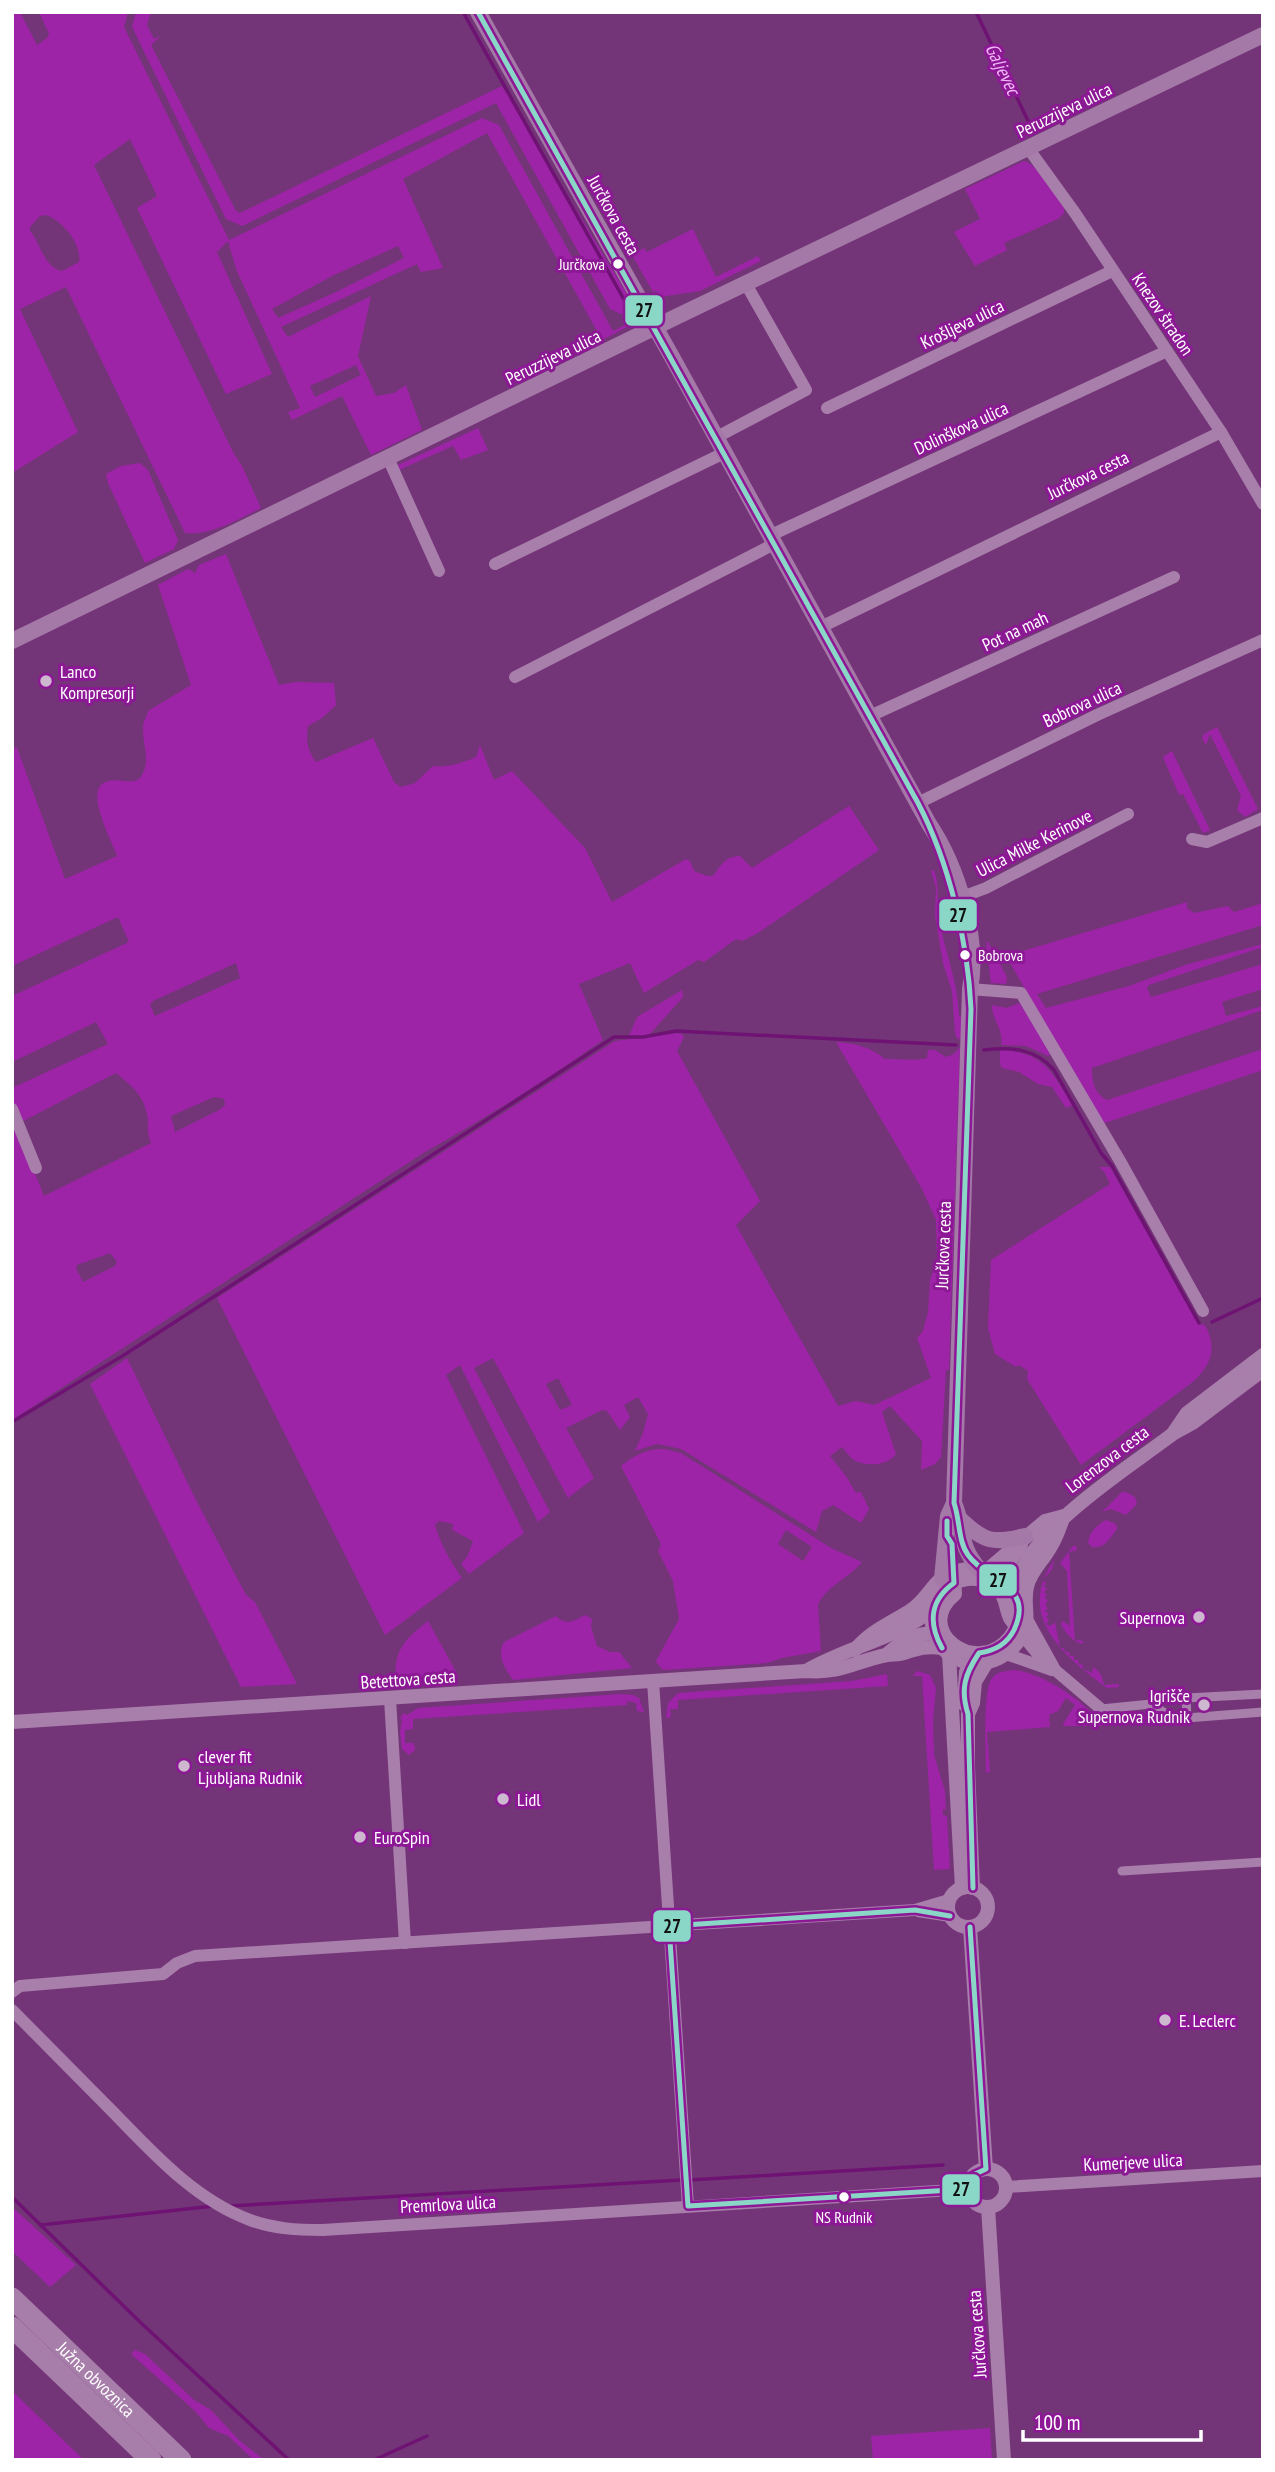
<svg xmlns="http://www.w3.org/2000/svg" width="1275" height="2472" font-family="'PT Sans Narrow',sans-serif">
  <style>
    .green { fill: #9d24a7; fill-rule: evenodd }
    .lines { fill: none; stroke-linecap: round; stroke-linejoin: round }
    .stream { stroke: #6e1373; stroke-width: 3.5 }
    .pedestrian { stroke: #a87eab; stroke-width: 9 }
    .minor { stroke: #a87eab; stroke-width: 12 }
    .tertiary { stroke: #a87eab; stroke-width: 14 }
    .secondary { stroke: #a479a7; stroke-width: 16 }
    .motorway { stroke: #a77eaa; stroke-width: 21 }
    .bus-1-casing { stroke: #8d1895; stroke-width: 10 }
    .bus-1 { stroke: #8ad7c7; stroke-width: 5 }
    .bus-dot { fill: #fff; stroke: #8d1895; stroke-width: 2.5 }
    .poi-dot { fill: #ceb8d0; stroke: #8d1895; stroke-width: 2.5 }
    .labels { text-anchor: middle; dominant-baseline: central; stroke-width: 6; stroke-linejoin: round; paint-order: stroke }
    .bus-label { font-size: 16px; fill: #fff; stroke: #8d1895; text-anchor: end }
    .street-label { font-size: 18px; fill: #fff; stroke: #8d1895 }
    .poi-label { font-size: 18px; fill: #fff; stroke: #8d1895; text-anchor: start }
    .water-label { font-size: 19px; font-style: italic; fill: #f1b6f7; stroke: #8d1895 }
    .line-badge { stroke: #8d1895; stroke-width: 2.5 }
    .pale-badge-label { font-size: 19px; text-anchor: middle; font-weight: bold; fill: #111 }
  </style>
  <rect width="100%" height="100%" fill="#743578"/>
  <g class="green">
    <path d="M12 12H20L37 45 47 38 49 34 39 12H128L124 27 229 240 482 118 499 125 613 331 625 325 627 327 602 340 487 133 403 179 443 268 421 272 417 264 281 327 288 337 371 296 358 356 376 396 394 393 406 385 422 430 371 455 342 396 292 420 288 412 300 408 236 269 228 241 217 252 272 374 226 394 137 208 157 196 130 139 94 165 233 452 242 466 261 508C239 519 211 536 185 533L66 287 20 309 78 432 12 473ZM46 215C63 221 82 244 79 262L62 271C43 267 41 243 30 231V227L40 216ZM398 246 404 258 336 292 278 318 272 309 332 276ZM356 365 361 375 315 397 310 386Z"/>
    <polygon points="136,12 151,12 147,25 154,39 161,36 151,45 236,211 240,213 502,86 630,299 634,310 625,316 610,309 496,103 242,226 226,219 132,27"/>
    <path d="M1024 161C1038 164 1055 196 1064 208V213L1058 219 1004 243 1007 250 975 266 954 232 980 219 965 189Z"/>
    <polygon points="693,229 716,277 758,256 761,261 700,291 660,297 656,291 653,292 632,255 644,248 647,252"/>
    <polygon points="478,428 488,450 461,460 453,446 399,470 398,465"/>
    <polygon points="140,463 148,470 178,540 174,549 145,563 108,483 106,474 121,466"/>
    <path d="M226 554 279 685 296 682 334 683 336 705 322 718 308 726C306 741 307 749 316 762L373 738 394 782 401 787 415 783 433 766C446 768 463 763 476 757L480 745 494 780 512 771 585 848 612 902 686 859 690 861 694 871 707 876H713C721 865 726 856 740 856L752 868 849 806 879 850 758 933 742 941 736 939 704 962 698 960 644 993 630 963 579 984 603 1040C545 1081 487 1117 425 1152L12 1420V1116L44 1196 151 1143C147 1134 148 1128 148 1120 145 1096 133 1087 116 1073L25 1120 21 1121 12 1104V1088L108 1044 96 1022 12 1062V996L129 942 118 917 12 966V749L17 748 65 879 117 856C112 841 87 796 102 784 115 774 134 789 142 775 151 760 142 743 143 727 143 722 147 716 148 711L191 685 158 585 188 569 195 573 199 565ZM236 963 240 978 155 1016 150 1005 153 1001ZM214 1097 224 1099 225 1105 219 1110 175 1132 171 1116ZM110 1253 117 1262 115 1266 83 1282 76 1268 77 1265Z"/>
    <polygon points="1217,727 1258,809 1245,817 1237,810 1241,796 1210,734 1206,745 1202,738 1204,734"/>
    <polygon points="1172,751 1210,830 1203,833 1183,794 1179,795 1163,757"/>
    <path d="M934 870C940 887 936 902 939 919 945 952 958 982 959 1016H961V1040L957 1038 955 1033 952 991 943 963 935 916 936 888 931 871Z"/>
    <path d="M1187 902V908L1194 913 1228 906 1234 912 1263 903V925L1037 994 1046 1008 1129 986 1185 965 1263 944V947L1149 985 1147 988 1151 997 1263 964V989L1222 1002 1226 1016 1263 1006V1010L1092 1068C1092 1082 1094 1093 1107 1100L1263 1049V1070L1102 1124 1009 961V955Z"/>
    <polygon points="986,942 988,942 1007,977 1006,984 991,983"/>
    <polygon points="682,990 683,997 649,1035 629,1036 637,1017"/>
    <path d="M1019 1003 1026 1011 1051 1054 1048 1056 1026 1046 1001 1045C1004 1029 992 1021 992 1005L1007 1008Z"/>
    <path d="M676 1033 682 1034 684 1037 677 1051 760 1201 736 1225 838 1406 856 1401 874 1405 931 1378 917 1338 923 1331 928 1312 930 1280 937 1259 936 1220 922 1189 836 1042C856 1043 870 1047 885 1059 895 1059 920 1061 927 1058L928 1050H935L946 1057 954 1054 960 1047 949 1370H946L941 1457 935 1464 921 1470 922 1441 890 1406 882 1412 896 1454C887 1466 867 1467 854 1460 850 1457 845 1451 842 1447L830 1456 846 1476 856 1493 861 1492 869 1509 861 1523 833 1505 822 1511 816 1532 681 1449 657 1444 635 1451 643 1433 648 1414 638 1397 624 1405 630 1417 620 1430 607 1411 602 1410 566 1428 594 1478 568 1498 493 1358 474 1368 550 1512 538 1522 460 1365 446 1375 524 1533 469 1574 461 1564 467 1557 473 1541 452 1530 453 1524 439 1521 435 1525C441 1545 450 1561 462 1578L385 1635 217 1298 615 1041ZM558 1378 572 1405 560 1410 546 1384Z"/>
    <path d="M1000 1050C1045 1052 1051 1072 1073 1105L1066 1108 1052 1087 1038 1084 1019 1072 1002 1068 1000 1064Z"/>
    <path d="M1099 1167H1110L1198 1324 1205 1325C1217 1347 1212 1364 1194 1381L1081 1465 1027 1379 1028 1371 1019 1365 1016 1367 995 1354 988 1328 991 1260 1110 1184 1105 1173Z"/>
    <polygon points="127,1358 196,1500 246,1595 255,1602 297,1684 241,1687 90,1384"/>
    <path d="M665 1449 681 1453 831 1548 862 1562C849 1578 828 1585 818 1604L821 1651 782 1658 767 1663 663 1670 656 1662 657 1659 679 1619 673 1581 658 1551 661 1544 621 1466C634 1455 648 1448 665 1449ZM786 1530 812 1547 803 1561 778 1544Z"/>
    <polygon points="1122,1492 1126,1492 1135,1497 1137,1504 1126,1515 1111,1509 1102,1512"/>
    <path d="M1106 1520 1116 1524 1117 1529C1110 1538 1105 1549 1092 1547L1088 1543C1089 1532 1097 1525 1106 1520Z"/>
    <path d="M1073 1546H1076L1077 1550 1069 1552 1075 1640 1084 1641 1081 1644C1073 1641 1064 1632 1061 1624L1063 1621 1070 1626 1067 1571 1060 1563Z"/>
    <path d="M1054 1560 1052 1569 1043 1580 1046 1583 1044 1586 1047 1589 1044 1592 1047 1595 1045 1598 1048 1601 1045 1605 1048 1608 1045 1611 1049 1614 1046 1617 1049 1620 1046 1624 1050 1626 1055 1622 1060 1648H1064L1065 1652H1069L1070 1656H1074V1660H1078L1079 1664 1083 1665V1669L1092 1673 1093 1668H1095L1101 1675 1104 1685 1119 1684V1687L1107 1688C1064 1656 1015 1617 1054 1560Z"/>
    <path d="M585 1615 592 1619 591 1627 597 1646 610 1652H619L632 1668 513 1680C505 1668 496 1656 504 1642L556 1616C566 1626 574 1621 585 1615Z"/>
    <path d="M428 1621 459 1677 396 1681C393 1650 405 1639 428 1621Z"/>
    <path d="M1014 1670C1044 1673 1085 1702 1104 1726H1064L1063 1724 1075 1705 1066 1698 1058 1711 1049 1715 1050 1727 987 1732 990 1772 986 1773C986 1755 983 1697 990 1682 994 1672 1004 1671 1014 1670Z"/>
    <polygon points="917,1671 930,1675 936,1688 933,1721 934,1755 945,1791 946,1809 943,1810 943,1815 947,1816 950,1869 934,1870 922,1676 913,1676"/>
    <polygon points="887,1674 888,1686 678,1700 678,1709 670,1709 671,1717 666,1718 668,1703 678,1693 852,1681"/>
    <polygon points="621,1694 633,1695 639,1698 644,1712 637,1711 636,1703 627,1701 627,1705 413,1719 413,1729 405,1730 405,1743 414,1743 415,1750 409,1755 402,1749 400,1732 402,1720 400,1718 404,1713 407,1715 418,1708"/>
    <polygon points="12,2207 76,2265 50,2287 12,2251"/>
    <polygon points="135,2350 145,2354 194,2400 211,2410 239,2440 264,2460 254,2460 228,2436 209,2428 195,2411 131,2354"/>
    <polygon points="12,2391 84,2460 12,2460"/>
    <polygon points="990,2428 992,2460 873,2460 871,2436"/>
  </g>
  <g class="lines">
    <g class="stream">
      <polyline points="463,12 631,312"/>
      <polyline points="976,12 1030,125"/>
      <path d="M984 1050C1011 1047 1035 1048 1054 1070L1101 1153 1112 1166 1199 1323"/>
      <polyline points="1212,1322 1263,1298"/>
      <polyline points="12,1422 124,1355 614,1037 643,1037 676,1031 956,1045"/>
      <polyline points="690,2180 943,2165"/>
      <polyline points="12,2197 140,2322 289,2460"/>
      <polyline points="229,2206 682,2180"/>
      <polyline points="40,2225 214,2206"/>
      <polyline points="374,2460 427,2436"/>
    </g>
    <g class="pedestrian">
      <polyline points="1101,1709 1151,1704 1174,1719 1263,1712"/>
      <polyline points="1187,1718 1186,1698 1263,1694"/>
      <polyline points="1122,1871 1263,1862"/>
    </g>
    <g class="minor">
      <polyline points="1028,148 1075,213 1221,432 1263,504"/>
      <polyline points="827,408 1112,271"/>
      <polyline points="715,438 806,390 746,284"/>
      <polyline points="388,458 439,571"/>
      <polyline points="769,536 1167,351"/>
      <polyline points="495,564 724,453"/>
      <polyline points="821,627 1221,432"/>
      <polyline points="515,677 774,544"/>
      <polyline points="870,716 1174,577"/>
      <polyline points="918,803 1097,715 1263,640"/>
      <polyline points="1192,839 1207,842 1263,818"/>
      <polyline points="954,900 986,888 1128,814"/>
      <polyline points="970,989 1021,993 1120,1161 1203,1311"/>
      <polyline points="12,1109 36,1168"/>
      <polyline points="1028,1621 1054,1668"/>
      <polyline points="1022,1635 1041,1658 1101,1709"/>
      <polyline points="1006,1654 1052,1670"/>
      <polyline points="653,1681 688,2206"/>
      <polyline points="390,1699 405,1943"/>
      <polyline points="918,1911 950,1916"/>
      <polyline points="12,1992 20,1986 163,1974 177,1963 195,1956 915,1910 949,1900"/>
      <path d="M12 2010C46 2044 79 2078 113 2112 153 2153 195 2200 250 2220 274 2229 298 2230 323 2230L968 2189"/>
      <polyline points="1006,2187 1263,2171"/>
    </g>
    <g class="tertiary">
      <polyline points="1174,1432 1187,1413 1263,1355"/>
      <polyline points="986,1571 1045,1521 1064,1516"/>
      <polyline points="992,1580 1005,1569 1021,1545"/>
      <path d="M1013 1593C1027 1529 1123 1472 1174 1433L1194 1422 1263 1370"/>
      <path d="M1022 1635C1019 1629 1014 1624 1010 1618 1005 1608 1007 1598 998 1589 990 1582 979 1578 968 1579 915 1585 922 1661 975 1663 992 1664 1007 1656 1017 1643 1034 1622 1022 1609 1027 1587 1030 1571 1044 1560 1051 1546 1057 1537 1060 1526 1064 1516"/>
      <path d="M855 1650C870 1631 891 1623 911 1610 924 1602 930 1588 941 1579 965 1561 1003 1568 1015 1596 1021 1610 1019 1625 1010 1637 977 1679 911 1630 955 1594L954 1577"/>
      <polyline points="949,1654 962,1888"/>
      <path d="M886 1655C902 1641 917 1631 939 1634"/>
      <path d="M806 1671C847 1647 893 1640 932 1610"/>
      <polyline points="964,1704 966,1672 976,1657"/>
      <path d="M12 1722 806 1671C842 1674 855 1661 887 1655 893 1654 899 1655 904 1653 919 1648 926 1646 942 1648"/>
      <circle cx="968" cy="1907" r="20"/>
      <polyline points="973,1888 968,1767 968,1714 973,1703 975,1682 987,1662"/>
      <polyline points="970,1927 986,2169"/>
      <circle cx="987" cy="2188" r="19"/>
      <polyline points="988,2207 1004,2460"/>
    </g>
    <g class="secondary">
      <path d="M478 12 672 357 929 824C957 866 980 938 970 989L954 1503C966 1531 957 1543 979 1569"/>
      <polyline points="12,641 680,315 1263,35"/>
      <path d="M960 1519C984 1542 993 1544 1025 1536"/>
      <polyline points="942,1579 948,1516 954,1503"/>
    </g>
    <g class="motorway">
      <path id="s1" d="M12 2298 181 2460"/>
      <polyline points="12,2327 151,2460"/>
    </g>
    <g class="bus-1-casing">
      <g id="bus-1">
        <path d="M478 12 918 803C949 862 968 942 971 1009L954 1503C960 1520 958 1541 968 1555 988 1583 1035 1585 1014 1630 1007 1644 994 1651 979 1653 965 1674 960 1689 968 1714L973 1888"/>
        <path d="M942 1648C928 1623 930 1600 954 1583L952 1544 947 1536V1521"/>
        <polyline points="950,1916 915,1910 669,1926 688,2206 968,2189 973,2175 986,2169 970,1927"/>
      </g>
    </g>
    <use href="#bus-1" class="bus-1"/>
  </g>
  <g class="bus-dot">
    <circle cx="618" cy="264" r="6"/>
    <circle cx="965" cy="955" r="6"/>
    <circle cx="844" cy="2197" r="6"/>
  </g>
  <g class="poi-dot">
    <circle cx="46" cy="681" r="7"/>
    <circle cx="1199" cy="1617" r="7"/>
    <circle cx="1204" cy="1705" r="7"/>
    <circle cx="184" cy="1766" r="7"/>
    <circle cx="503" cy="1799" r="7"/>
    <circle cx="360" cy="1837" r="7"/>
    <circle cx="1165" cy="2020" r="7"/>
  </g>
  <g class="labels">
    <g class="bus-label">
      <text x="605" y="264">Jurčkova</text>
      <text x="978" y="955" text-anchor="start">Bobrova</text>
      <text x="844" y="2217" text-anchor="middle">NS Rudnik</text>
    </g>
    <g class="street-label">
      <text transform="translate(1064 110) rotate(-26)">Peruzzijeva ulica</text>
      <text transform="translate(614 215) rotate(61)">Jurčkova cesta</text>
      <text transform="translate(1163 314) rotate(56)">Knezov štradon</text>
      <text transform="translate(962 324) rotate(-26)">Krošljeva ulica</text>
      <text transform="translate(553 357) rotate(-26)">Peruzzijeva ulica</text>
      <text transform="translate(961 428) rotate(-25)">Dolinškova ulica</text>
      <text transform="translate(1088 475) rotate(-26)">Jurčkova cesta</text>
      <text transform="translate(1015 631) rotate(-25)">Pot na mah</text>
      <text transform="translate(1082 704) rotate(-25)">Bobrova ulica</text>
      <text transform="translate(1034 843) rotate(-27)">Ulica Milke Kerinove</text>
      <text transform="translate(943 1245) rotate(-88)">Jurčkova cesta</text>
      <text transform="translate(1107 1459) rotate(-37)">Lorenzova cesta</text>
      <text transform="translate(408 1679) rotate(-4)">Betettova cesta</text>
      <text transform="translate(1133 2162) rotate(-3)">Kumerjeve ulica</text>
      <text transform="translate(448 2204) rotate(-3)">Premrlova ulica</text>
      <text transform="translate(977 2334) rotate(-94)">Jurčkova cesta</text>
      <text stroke="none"><textPath href="#s1" startOffset="117">Južna obvoznica</textPath></text>
    </g>
    <g class="poi-label">
      <text x="60" y="671">Lanco<tspan x="60" dy="21">Kompresorji</tspan></text>
      <text x="1185" y="1617" text-anchor="end">Supernova</text>
      <text x="1190" y="1695" text-anchor="end">Igrišče<tspan x="1190" dy="21">Supernova Rudnik</tspan></text>
      <text x="198" y="1756">clever fit<tspan x="198" dy="21">Ljubljana Rudnik</tspan></text>
      <text x="517" y="1799">Lidl</text>
      <text x="374" y="1837">EuroSpin</text>
      <text x="1179" y="2020">E. Leclerc</text>
    </g>
    <g class="water-label">
      <text transform="translate(1003 69) rotate(64)">Galjevec</text>
    </g>
  </g>
  <g class="line-badge">
    <rect x="624" y="294" width="40" height="33" rx="7" fill="#8ad7c7"/>
    <rect x="938" y="898" width="40" height="34" rx="7" fill="#8ad7c7"/>
    <rect x="978" y="1563" width="40" height="34" rx="7" fill="#8ad7c7"/>
    <rect x="652" y="1909" width="40" height="34" rx="7" fill="#8ad7c7"/>
    <rect x="941" y="2173" width="40" height="33" rx="7" fill="#8ad7c7"/>
  </g>
  <g class="pale-badge-label">
    <text x="644" y="317">27</text>
    <text x="958" y="922">27</text>
    <text x="998" y="1587">27</text>
    <text x="672" y="1933">27</text>
    <text x="961" y="2196">27</text>
  </g>
  <rect width="1275" height="2472" fill="none" stroke="#ffffff" stroke-width="28"/>
  <path d="M1023 2430v10h178v-10" fill="none" stroke="#ffffff" stroke-width="3.5"/>
  <text x="1034" y="2430" font-size="21" fill="#ffffff" stroke="#8d1895" stroke-width="5" paint-order="stroke">100 m</text>
</svg>
